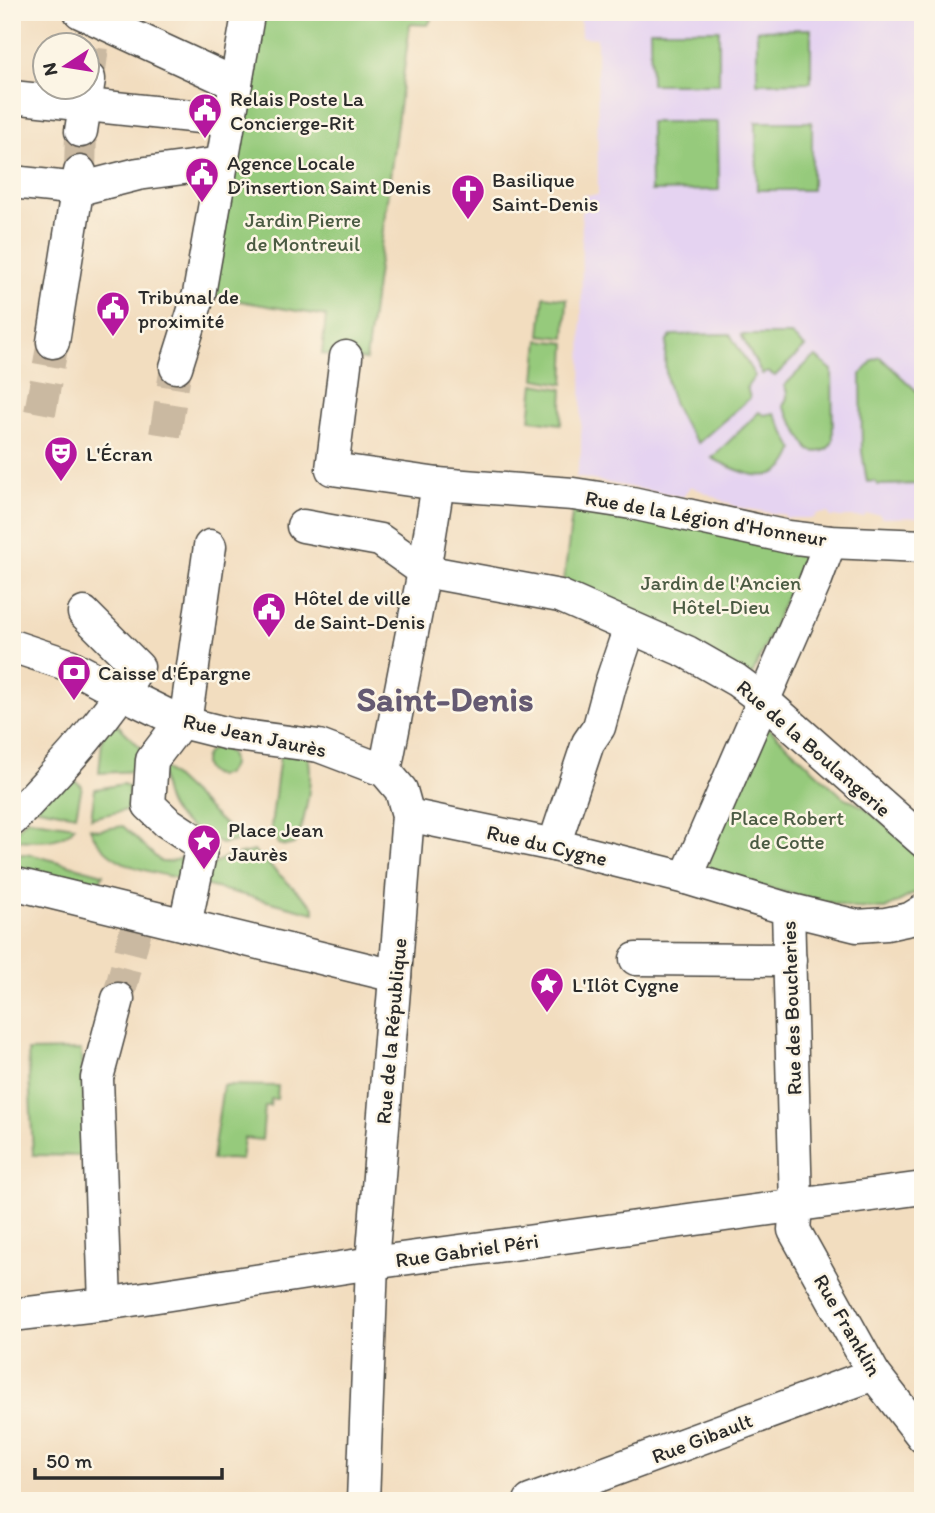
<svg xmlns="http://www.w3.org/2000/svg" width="935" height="1513" font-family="Itim,sans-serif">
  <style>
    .built { fill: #e5d3f1 }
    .green { fill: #96ca7b; stroke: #607a53; stroke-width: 2 }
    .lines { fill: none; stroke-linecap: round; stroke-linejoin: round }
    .minor-tunnel { stroke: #cab9a1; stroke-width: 32; stroke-dasharray: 32 16; stroke-linecap: butt }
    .minor-casing { stroke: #494641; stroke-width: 35 }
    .minor { stroke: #fff; stroke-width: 32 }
    .labels { text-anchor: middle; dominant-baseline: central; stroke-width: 5; stroke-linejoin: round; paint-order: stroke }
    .poi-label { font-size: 21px; fill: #2b2b2b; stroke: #fcf5e5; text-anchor: start }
    .park-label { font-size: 21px; fill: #4b5b43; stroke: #fcf5e5 }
    .street-label { font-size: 21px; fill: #2b2b2b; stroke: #fcf5e5 }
    .town-label { font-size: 35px; font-weight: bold; fill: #655a72; stroke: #fcf5e5 }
  </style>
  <rect width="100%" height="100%" fill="#fcf5e5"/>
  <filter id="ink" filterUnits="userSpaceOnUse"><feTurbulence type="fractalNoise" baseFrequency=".0143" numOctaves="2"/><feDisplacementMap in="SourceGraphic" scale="14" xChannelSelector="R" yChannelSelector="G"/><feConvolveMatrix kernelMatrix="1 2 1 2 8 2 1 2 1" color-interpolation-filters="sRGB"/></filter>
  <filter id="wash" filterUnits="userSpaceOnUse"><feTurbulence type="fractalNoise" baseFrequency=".00686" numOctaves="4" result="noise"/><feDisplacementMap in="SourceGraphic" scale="28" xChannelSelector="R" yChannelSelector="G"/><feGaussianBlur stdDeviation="1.57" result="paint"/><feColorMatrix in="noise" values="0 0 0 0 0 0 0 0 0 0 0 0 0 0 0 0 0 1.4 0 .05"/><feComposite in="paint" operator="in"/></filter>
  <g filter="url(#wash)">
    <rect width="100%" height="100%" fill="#f2ddbf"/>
    <polygon class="built" points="580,12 923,12 923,517 882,518 879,514 866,514 864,517 831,517 828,513 816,514 814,518 786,518 785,515 736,507 691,486 683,497 576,477 581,453 582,195 598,195 597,38 581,37"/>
    <g class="green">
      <polygon points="259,12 435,12 428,25 410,24 366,360 322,354 326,316 211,296"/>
      <polygon points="811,29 811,82 757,83 757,30"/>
      <polygon points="650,30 719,30 719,84 651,84"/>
      <polygon points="650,122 718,122 719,190 651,191"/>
      <polygon points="756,122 812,122 812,190 757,190"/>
      <polygon points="544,296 567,299 565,338 540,335"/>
      <path d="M730 334 755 376 747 387 750 398 698 443C674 415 660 379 667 341L672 335Z"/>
      <polygon points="741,335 791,335 805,347 775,376 768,372 762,374"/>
      <polygon points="539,340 566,343 564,384 535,379"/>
      <path d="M816 357 832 370 833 441C828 452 820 454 809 450L783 406C788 399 789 393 784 386L811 359Z"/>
      <polygon points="880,357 923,397 923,484 878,485 875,481 867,482 862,452 861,374 873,360"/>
      <polygon points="534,384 563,389 561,424 530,420"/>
      <path d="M759 412 764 415 774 413 794 450C779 492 740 473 712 458Z"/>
      <polygon points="573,506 808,547 751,678 563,588"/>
      <polygon points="763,723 843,797 864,807 923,856 923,889 885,909 854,908 704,874"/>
      <polygon points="118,725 142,749 140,771 99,773 103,729"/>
      <circle cx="218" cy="762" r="14"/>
      <path d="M307 754C315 773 305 826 294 844L286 846 278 844 271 827 280 755Z"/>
      <path d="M161 765 241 840 221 844C179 820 163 818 161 765Z"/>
      <polygon points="65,774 82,786 76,815 34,807"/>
      <polygon points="123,784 129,787 127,810 91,818 95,789"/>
      <path d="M27 819 75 826C61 846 33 840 12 840V835Z"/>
      <path d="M123 826 161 862H169L190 855 187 880C150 871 106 868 90 828L99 830Z"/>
      <path d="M254 851 314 907V913L204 885C209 855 228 858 254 851Z"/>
      <polygon points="23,854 33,855 103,874 97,889 12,866 12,856"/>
      <polygon points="81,1050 86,1156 33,1155 28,1051"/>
      <polygon points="223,1085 278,1086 277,1099 271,1099 270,1106 265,1106 262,1140 244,1138 241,1160 229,1159 212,1160"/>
    </g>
  </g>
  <g filter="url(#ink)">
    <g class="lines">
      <g class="minor-tunnel">
        <polyline points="89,79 94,38"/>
        <polyline points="80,172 81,131"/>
        <polyline points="40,413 53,342"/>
        <polyline points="165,435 176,367"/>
        <polyline points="118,999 140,914"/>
      </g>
      <g class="minor-casing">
        <g id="minor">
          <polyline points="80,12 236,84"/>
          <polyline points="12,97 228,120"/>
          <polyline points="81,131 89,79"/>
          <polyline points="12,182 79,189 138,174 222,163"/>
          <polyline points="53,342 80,172"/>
          <polyline points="346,357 332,469 438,484 573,494 632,503 788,537 830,542 923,546"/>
          <polyline points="176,367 199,294 248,15 243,12"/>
          <polyline points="303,526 380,540 424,571 560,596 687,652 736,680 763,700 923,841"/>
          <polyline points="12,646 69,665 122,693 181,722 229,734 319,746 385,771 401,790 408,815 372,1263 363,1501"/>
          <polyline points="385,771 424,571 438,484"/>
          <polyline points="408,815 554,845 686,878 788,909 857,926 886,924 910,919 923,911"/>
          <path d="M12 820C57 772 104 724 138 667L84 613"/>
          <polyline points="554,845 588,743 599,727 610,686 630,627"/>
          <polyline points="686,878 815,582 830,542"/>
          <polyline points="12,883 395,976"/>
          <polyline points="788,909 796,1205 794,1230 874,1374 923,1437"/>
          <polyline points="185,925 202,845 167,822 149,805 152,760 181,722 187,709 210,546"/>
          <polyline points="636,959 790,960"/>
          <polyline points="105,1304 97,1078 118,999"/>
          <polyline points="12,1315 105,1304 372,1263 923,1188"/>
          <polyline points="530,1501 874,1374"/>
        </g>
      </g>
      <use href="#minor" class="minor"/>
    </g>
  </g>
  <defs>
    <g id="civic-pin" transform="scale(1.75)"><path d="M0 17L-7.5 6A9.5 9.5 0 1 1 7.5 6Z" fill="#b5179e" stroke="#fcf5e5"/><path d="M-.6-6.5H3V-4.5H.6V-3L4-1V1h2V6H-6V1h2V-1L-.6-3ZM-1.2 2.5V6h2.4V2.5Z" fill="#fff"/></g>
    <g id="church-pin" transform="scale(1.75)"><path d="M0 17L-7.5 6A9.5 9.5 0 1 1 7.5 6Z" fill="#b5179e" stroke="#fcf5e5"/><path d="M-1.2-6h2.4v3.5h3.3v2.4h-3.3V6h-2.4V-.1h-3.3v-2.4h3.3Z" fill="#fff"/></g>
    <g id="theatre-pin" transform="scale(1.75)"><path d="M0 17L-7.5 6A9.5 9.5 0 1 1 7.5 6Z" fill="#b5179e" stroke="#fcf5e5"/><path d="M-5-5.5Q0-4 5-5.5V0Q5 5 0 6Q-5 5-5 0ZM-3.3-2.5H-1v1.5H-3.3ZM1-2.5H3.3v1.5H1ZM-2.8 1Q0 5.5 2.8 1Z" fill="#fff"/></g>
    <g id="bank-pin" transform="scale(1.75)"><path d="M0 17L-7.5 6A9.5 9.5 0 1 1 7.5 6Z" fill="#b5179e" stroke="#fcf5e5"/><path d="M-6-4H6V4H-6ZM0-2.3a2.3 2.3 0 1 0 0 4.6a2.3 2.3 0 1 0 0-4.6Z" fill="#fff"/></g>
    <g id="sight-pin" transform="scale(1.75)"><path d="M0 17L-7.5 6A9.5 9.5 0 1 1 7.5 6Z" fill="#b5179e" stroke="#fcf5e5"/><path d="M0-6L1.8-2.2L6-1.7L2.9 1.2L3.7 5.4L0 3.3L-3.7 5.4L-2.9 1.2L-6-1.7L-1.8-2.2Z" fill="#fff"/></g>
  </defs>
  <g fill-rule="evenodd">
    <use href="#civic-pin" x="205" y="110"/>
    <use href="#civic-pin" x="202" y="174"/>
    <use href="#church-pin" x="468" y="191"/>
    <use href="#civic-pin" x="113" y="308"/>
    <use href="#theatre-pin" x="61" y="453"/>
    <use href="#civic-pin" x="269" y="609"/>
    <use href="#bank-pin" x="74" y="672"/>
    <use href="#sight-pin" x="204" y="841"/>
    <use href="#sight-pin" x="547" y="984"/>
  </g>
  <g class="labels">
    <g class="poi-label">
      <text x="230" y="98">Relais Poste La<tspan x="230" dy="24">Concierge-Rit</tspan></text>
      <text x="227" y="162">Agence Locale<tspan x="227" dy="24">D’insertion Saint Denis</tspan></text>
      <text x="492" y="179">Basilique<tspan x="492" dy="24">Saint-Denis</tspan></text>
      <text x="138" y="296">Tribunal de<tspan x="138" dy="24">proximité</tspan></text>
      <text x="86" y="453">L'Écran</text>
      <text x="294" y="597">Hôtel de ville<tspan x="294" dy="24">de Saint-Denis</tspan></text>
      <text x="98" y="672">Caisse d'Épargne</text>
      <text x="228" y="829">Place Jean<tspan x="228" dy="24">Jaurès</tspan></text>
      <text x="572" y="984">L'Ilôt Cygne</text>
    </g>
    <g class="park-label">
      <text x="303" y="219">Jardin Pierre<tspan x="303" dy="24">de Montreuil</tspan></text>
      <text x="721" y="582">Jardin de l'Ancien<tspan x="721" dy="24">Hôtel-Dieu</tspan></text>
      <text x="787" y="817">Place Robert<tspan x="787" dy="24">de Cotte</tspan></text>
    </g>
    <g class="street-label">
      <text transform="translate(706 518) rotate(10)">Rue de la Légion d'Honneur</text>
      <text transform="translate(255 735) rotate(12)">Rue Jean Jaurès</text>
      <text transform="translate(814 748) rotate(41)">Rue de la Boulangerie</text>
      <text transform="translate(547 845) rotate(13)">Rue du Cygne</text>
      <text transform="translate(791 1008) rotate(-92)">Rue des Boucheries</text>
      <text transform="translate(391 1031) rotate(-85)">Rue de la République</text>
      <text transform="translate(467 1250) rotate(-8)">Rue Gabriel Péri</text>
      <text transform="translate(848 1325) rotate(60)">Rue Franklin</text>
      <text transform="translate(702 1438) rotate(-21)">Rue Gibault</text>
    </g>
    <g class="town-label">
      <text x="445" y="699">Saint-Denis</text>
    </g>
  </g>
  <rect width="935" height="1513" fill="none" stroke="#fcf5e5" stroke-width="42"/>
  <g transform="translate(66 66) rotate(258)"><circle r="33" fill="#fcf5e5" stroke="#a8a49b" stroke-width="2"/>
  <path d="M0-5L12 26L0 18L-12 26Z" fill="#b5179e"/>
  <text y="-10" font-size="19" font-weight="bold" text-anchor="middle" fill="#2b2b2b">N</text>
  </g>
  <path d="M35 1468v10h187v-10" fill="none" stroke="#2b2b2b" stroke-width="3.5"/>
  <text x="46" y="1468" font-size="21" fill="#2b2b2b" stroke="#fcf5e5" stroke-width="5" paint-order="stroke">50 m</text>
</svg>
